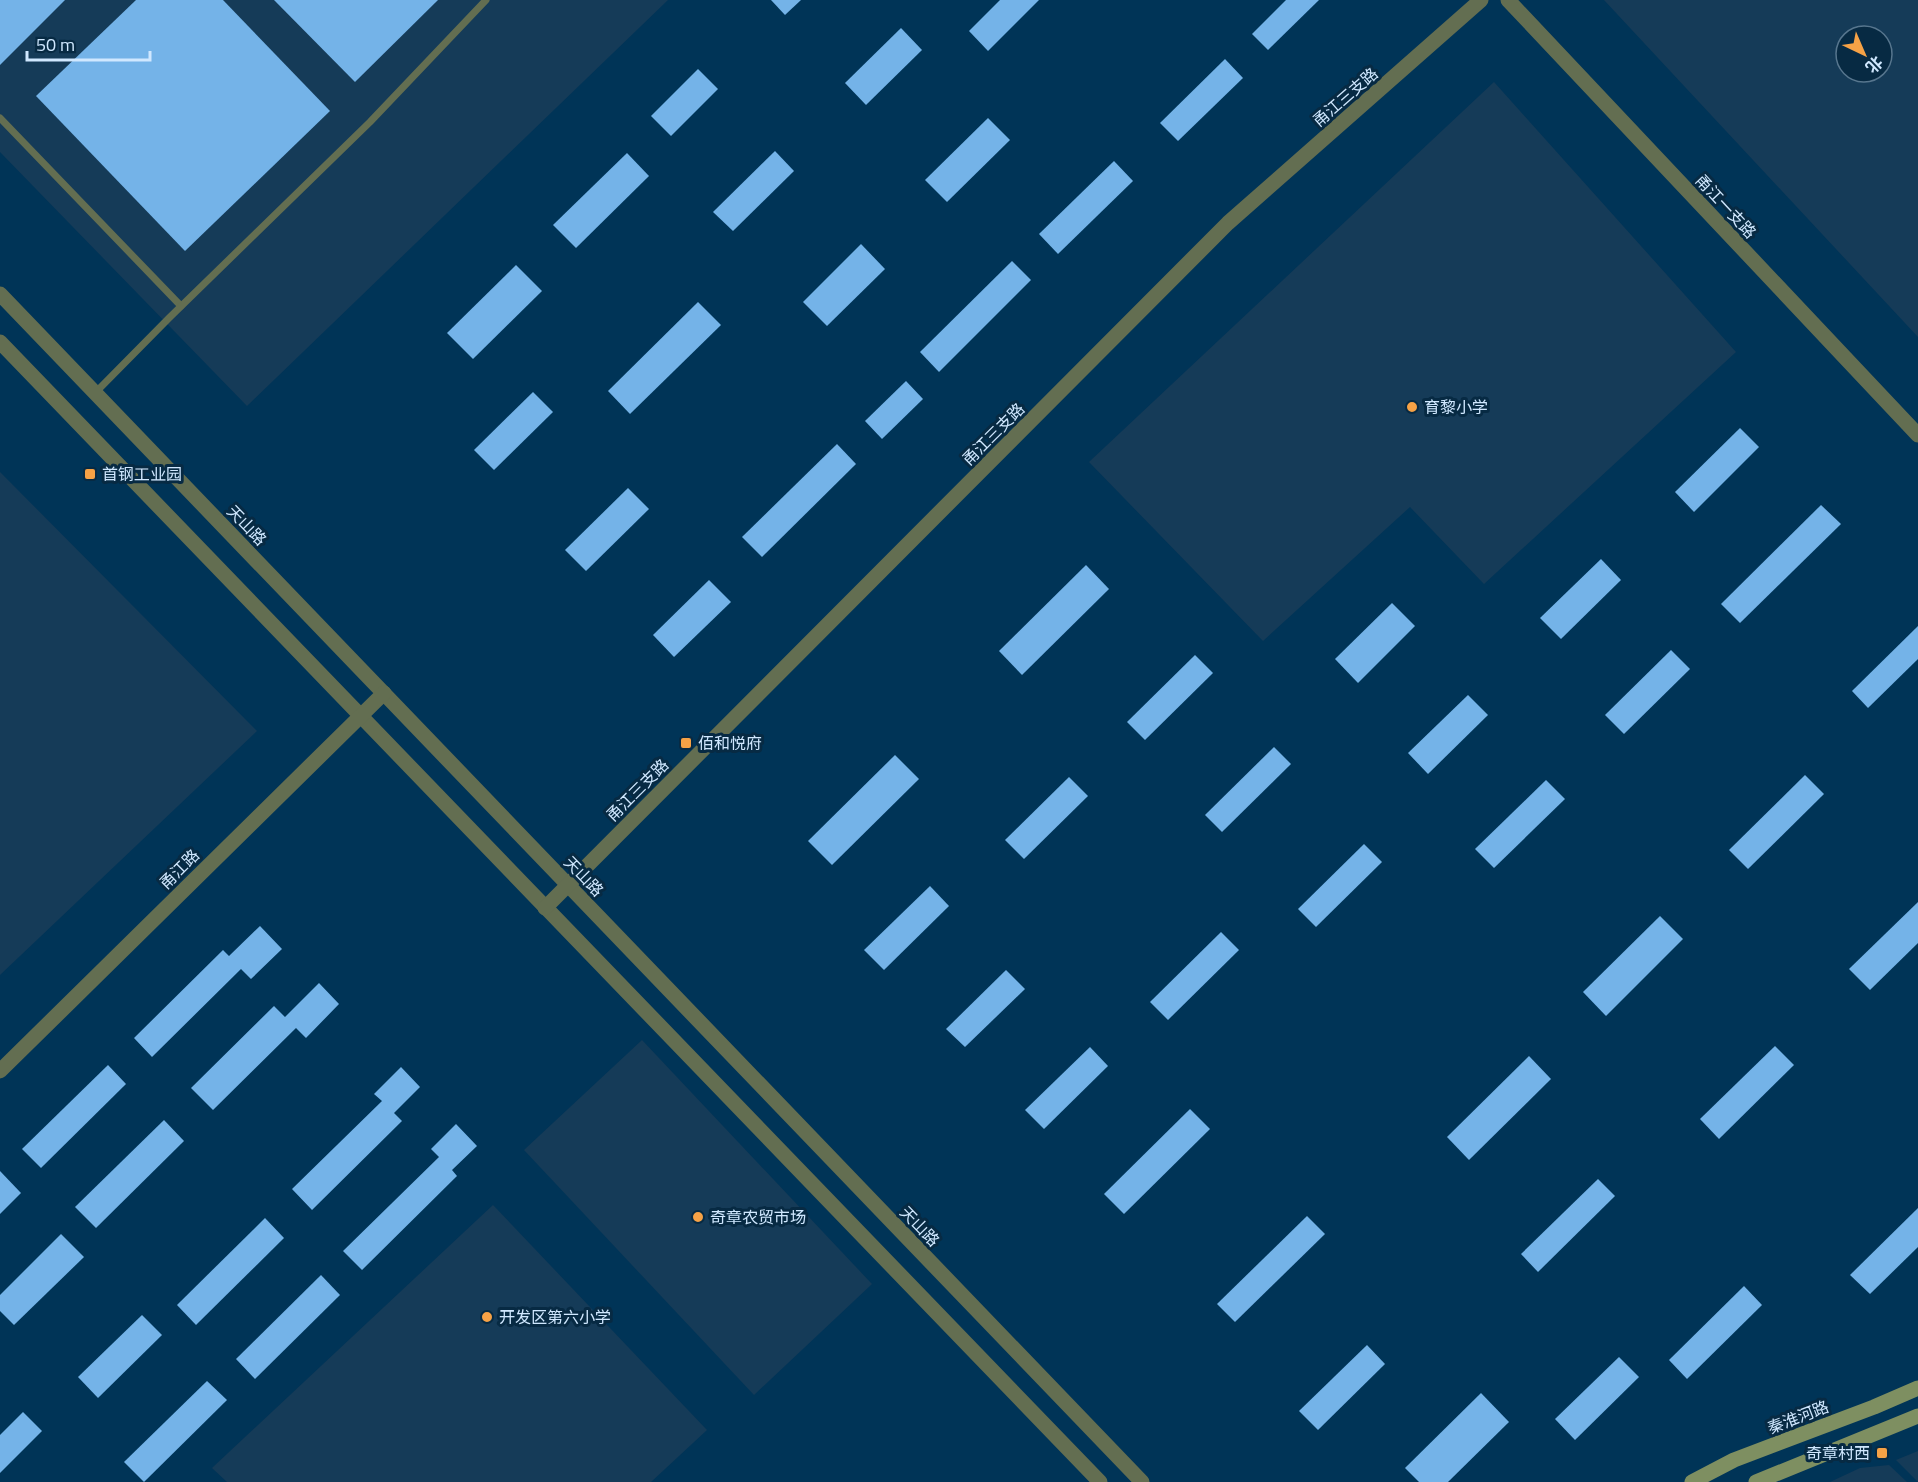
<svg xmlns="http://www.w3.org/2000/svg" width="1918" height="1482" font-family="'Titillium Web','Noto Sans SC',sans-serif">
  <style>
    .built { fill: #153b58; fill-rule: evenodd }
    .building { fill: #74b3e8 }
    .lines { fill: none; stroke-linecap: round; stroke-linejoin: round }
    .service { stroke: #636e51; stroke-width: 7 }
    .tertiary { stroke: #636e51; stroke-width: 15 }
    .secondary { stroke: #7e8f61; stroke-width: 15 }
    .poi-dot { fill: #f6a246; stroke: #072a43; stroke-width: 2 }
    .labels { text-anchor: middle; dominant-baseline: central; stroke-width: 6; stroke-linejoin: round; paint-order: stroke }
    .street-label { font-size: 16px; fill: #d0e8ff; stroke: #072a43 }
    .poi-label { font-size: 16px; fill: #d0e8ff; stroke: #072a43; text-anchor: start }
  </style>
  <rect width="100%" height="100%" fill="#003457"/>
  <g class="built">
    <polygon points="0,0 668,0 247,406 0,152"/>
    <path d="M1604 0H1918V337ZM1846 36H1882V72H1846Z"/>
    <polygon points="1494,82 1736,352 1484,584 1410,507 1263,641 1089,462"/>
    <polygon points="0,472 257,731 0,975"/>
    <polygon points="642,1040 872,1284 754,1395 524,1150"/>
    <polygon points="493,1205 707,1430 651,1482 227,1482 212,1468"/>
    <polygon points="1918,1451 1918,1482 1896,1460"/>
    <polygon points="1889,1465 1907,1482 1830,1482 1860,1468"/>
  </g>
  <g class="building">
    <polygon points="0,0 65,0 0,65"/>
    <polygon points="136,0 223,0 330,111 185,251 36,96"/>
    <polygon points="274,0 438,0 355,82"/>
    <polygon points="771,0 801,0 785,15"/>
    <polygon points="1000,0 1039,0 988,51 969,31"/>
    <polygon points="1286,0 1319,0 1268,50 1252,34"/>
    <polygon points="901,28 922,50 866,105 845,83"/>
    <polygon points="1225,59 1243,78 1178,141 1160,123"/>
    <polygon points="698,69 718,89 671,136 651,116"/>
    <polygon points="988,118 1010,140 947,202 925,180"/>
    <polygon points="775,151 794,171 733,231 713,212"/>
    <polygon points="627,153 649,176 576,248 553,225"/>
    <polygon points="1114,161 1133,181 1058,254 1039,234"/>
    <polygon points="861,244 885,269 827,326 803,302"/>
    <polygon points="1012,261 1031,280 939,372 920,352"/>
    <polygon points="516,265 542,291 473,359 447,333"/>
    <polygon points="698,302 721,325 630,414 608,391"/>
    <polygon points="906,381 923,399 882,439 865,421"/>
    <polygon points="533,392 553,412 494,470 474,450"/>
    <polygon points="1740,428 1759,447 1694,512 1675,492"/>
    <polygon points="837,444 856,464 762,557 742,537"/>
    <polygon points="628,488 649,509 586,571 565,550"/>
    <polygon points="1821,505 1841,524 1740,623 1721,604"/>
    <polygon points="1601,559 1621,580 1561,639 1540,618"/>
    <polygon points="1086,565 1109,589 1022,675 999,651"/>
    <polygon points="709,580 731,602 674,657 653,635"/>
    <polygon points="1392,603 1415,626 1358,683 1335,659"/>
    <polygon points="1918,626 1918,659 1868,708 1852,691"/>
    <polygon points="1671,650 1690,669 1624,734 1605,715"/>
    <polygon points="1195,655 1213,673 1145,740 1127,722"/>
    <polygon points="1468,695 1488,715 1428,774 1408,753"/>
    <polygon points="1274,747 1291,764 1222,832 1205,815"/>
    <polygon points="895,755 919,779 832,865 808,841"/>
    <polygon points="1805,775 1824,794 1748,869 1729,850"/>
    <polygon points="1069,777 1088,796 1024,859 1005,840"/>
    <polygon points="1546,780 1565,799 1494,868 1475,849"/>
    <polygon points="1364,844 1382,862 1316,927 1298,909"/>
    <polygon points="930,886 949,906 884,970 864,950"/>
    <polygon points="1918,902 1918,943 1870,990 1849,969"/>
    <polygon points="1660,916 1683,939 1606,1016 1583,992"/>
    <polygon points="260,926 282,949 251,979 241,969 152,1057 134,1038 223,950 229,956"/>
    <polygon points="1221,932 1239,950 1168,1020 1150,1002"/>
    <polygon points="1006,970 1025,989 965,1047 946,1029"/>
    <polygon points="319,983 339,1004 306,1038 296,1028 213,1110 191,1088 274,1006 285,1017"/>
    <polygon points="1775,1046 1794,1065 1719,1139 1700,1119"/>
    <polygon points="1090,1047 1108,1066 1044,1129 1025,1110"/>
    <polygon points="1529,1056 1551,1079 1469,1160 1447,1137"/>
    <polygon points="108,1065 126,1084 41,1168 22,1149"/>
    <polygon points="401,1067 420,1087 394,1113 402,1121 312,1210 292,1189 382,1101 374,1094"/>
    <polygon points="1190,1109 1210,1129 1124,1214 1104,1194"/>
    <polygon points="164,1120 184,1141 96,1228 75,1207"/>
    <polygon points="456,1124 477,1146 452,1170 457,1176 362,1270 343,1251 439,1157 431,1149"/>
    <polygon points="0,1171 21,1193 0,1214"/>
    <polygon points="1598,1179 1615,1196 1538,1272 1521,1254"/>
    <polygon points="1918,1208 1918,1247 1870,1294 1850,1275"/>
    <polygon points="1307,1216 1325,1234 1235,1322 1217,1304"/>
    <polygon points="265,1218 284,1238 196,1325 177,1305"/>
    <polygon points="61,1234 84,1257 14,1325 0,1311 0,1295"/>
    <polygon points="321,1275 340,1295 255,1379 236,1359"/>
    <polygon points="1744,1286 1762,1305 1687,1379 1669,1360"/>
    <polygon points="142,1315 162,1335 98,1398 78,1377"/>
    <polygon points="1367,1345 1385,1364 1318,1430 1299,1411"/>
    <polygon points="1619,1357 1639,1377 1575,1440 1555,1419"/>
    <polygon points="207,1381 227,1400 144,1482 124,1462"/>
    <polygon points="1481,1393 1509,1422 1448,1482 1419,1482 1405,1468"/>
    <polygon points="23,1412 42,1431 0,1473 0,1435"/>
  </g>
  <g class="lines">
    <g class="service">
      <polyline points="0,118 181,306"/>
      <polyline points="95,393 169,318 370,122 486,0"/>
    </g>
    <g class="tertiary">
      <polyline points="1508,0 1918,435"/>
      <polyline points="0,294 1142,1482"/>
      <polyline points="0,342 1100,1482"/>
      <polyline points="545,908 1228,223 1481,0"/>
      <polyline points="0,1071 384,693"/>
    </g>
    <g class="secondary">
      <polyline points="1692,1482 1734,1460 1874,1407 1918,1388"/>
      <polyline points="1756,1482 1918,1416"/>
    </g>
  </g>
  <g class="poi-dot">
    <circle cx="1412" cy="407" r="6"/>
    <rect x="84" y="468" width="12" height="12" rx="3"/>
    <rect x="680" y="737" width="12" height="12" rx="3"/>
    <circle cx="698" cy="1217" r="6"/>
    <circle cx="487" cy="1317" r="6"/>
    <rect x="1876" y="1447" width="12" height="12" rx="3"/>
  </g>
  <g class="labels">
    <g class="street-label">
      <text transform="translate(1345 97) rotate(-41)">甬江三支路</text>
      <text transform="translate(1726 206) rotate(47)">甬江一支路</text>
      <text transform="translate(993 434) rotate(-45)">甬江三支路</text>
      <text transform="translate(247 525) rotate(46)">天山路</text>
      <text transform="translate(637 790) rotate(-45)">甬江三支路</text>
      <text transform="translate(179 869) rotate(-45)">甬江路</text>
      <text transform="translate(584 876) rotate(46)">天山路</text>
      <text transform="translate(920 1226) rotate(46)">天山路</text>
      <text transform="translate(1798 1417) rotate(-21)">秦淮河路</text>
    </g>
    <g class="poi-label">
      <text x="1424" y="407">育黎小学</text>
      <text x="102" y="474">首钢工业园</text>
      <text x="698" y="743">佰和悦府</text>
      <text x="710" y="1217">奇章农贸市场</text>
      <text x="499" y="1317">开发区第六小学</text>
      <text x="1870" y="1453" text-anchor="end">奇章村西</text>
    </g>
  </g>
  <g transform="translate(1864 54) rotate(136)"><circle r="28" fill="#072a43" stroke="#57768e" stroke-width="1.5"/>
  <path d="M0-4.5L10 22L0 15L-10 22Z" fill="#f6a246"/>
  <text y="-9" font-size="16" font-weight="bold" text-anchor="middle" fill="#d0e8ff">北</text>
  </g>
  <path d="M27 51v9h123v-9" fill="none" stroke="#d0e8ff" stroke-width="3"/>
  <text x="36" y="51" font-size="18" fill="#d0e8ff" stroke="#072a43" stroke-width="4.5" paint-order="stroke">50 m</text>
</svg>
